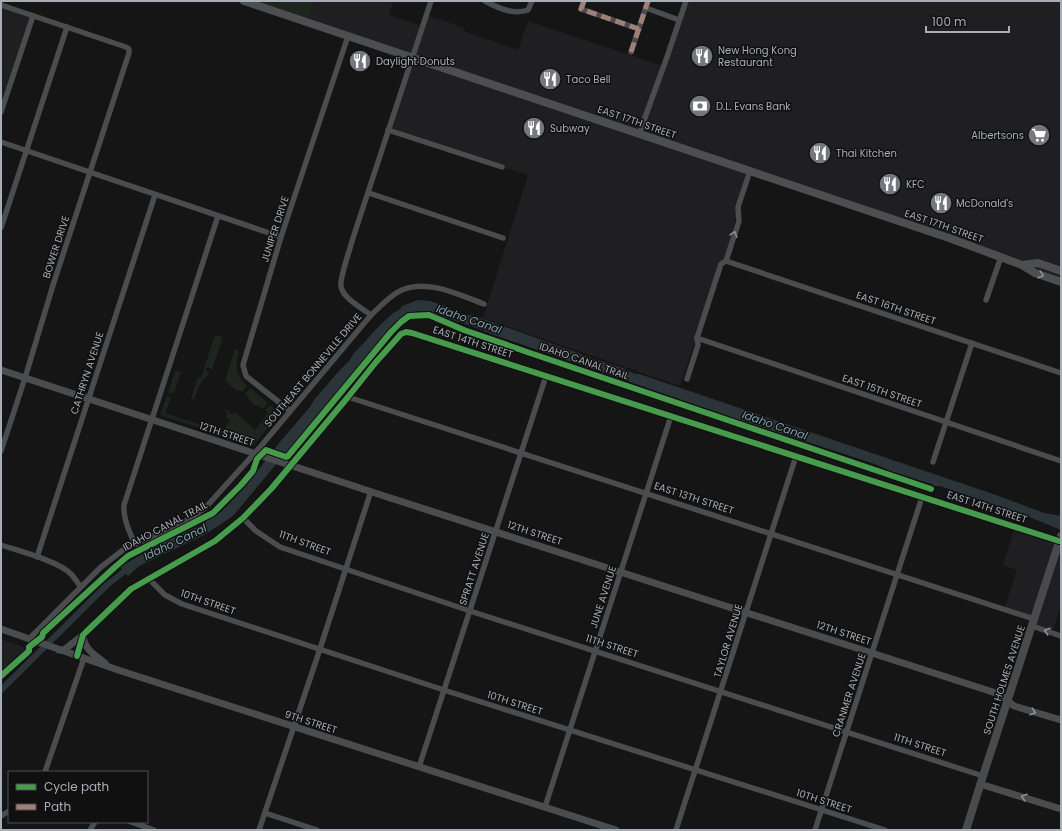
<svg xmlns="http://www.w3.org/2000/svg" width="1062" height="831" font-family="Poppins,sans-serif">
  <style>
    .built { fill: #1f1f21 }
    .green { fill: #1e241e }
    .water { fill: #2b3539 }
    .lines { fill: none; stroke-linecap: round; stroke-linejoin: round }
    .canal { stroke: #2b3539; stroke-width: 6 }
    .minor { stroke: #4a4c4e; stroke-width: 5.5 }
    .tertiary { stroke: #4a4c4e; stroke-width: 7 }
    .secondary { stroke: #494a4c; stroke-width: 8 }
    .primary { stroke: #4c4e50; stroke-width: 8 }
    .quiet { stroke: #9e8076; stroke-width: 5; stroke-dasharray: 10 5; stroke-linecap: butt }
    .cycleway-casing { stroke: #101011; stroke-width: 8 }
    .cycleway { stroke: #469c4c; stroke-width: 6 }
    .oneway { stroke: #8b9197 }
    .oneway2 { stroke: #8c9197 }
    .labels { text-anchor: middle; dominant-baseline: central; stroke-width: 3; stroke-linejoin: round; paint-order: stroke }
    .poi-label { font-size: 10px; fill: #a7aeb6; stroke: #101011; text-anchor: start }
    .street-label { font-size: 10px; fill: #a7aeb6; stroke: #101011 }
    .water-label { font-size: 11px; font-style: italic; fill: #7fa1b0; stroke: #101011 }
  </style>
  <rect width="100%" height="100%" fill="#151516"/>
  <g class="built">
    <polygon points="315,1 387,1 393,3 389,15 422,26 426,15 465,28 464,31 518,50 528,21 663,66 686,1 1061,1 1061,278 751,171 738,207 726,261 721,264 680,386 483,318 528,175 388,130 412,57 308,22"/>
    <polygon points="1,5 33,16 1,114"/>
    <polygon points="1015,527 1059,541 1061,536 1061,604 1052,633 1032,626 1034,619 1004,609 1017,570 1003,565"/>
    <polygon points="1,639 28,649 11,662 1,672"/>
  </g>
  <g class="green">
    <polygon points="244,1 315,1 308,22"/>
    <polygon points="215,335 223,337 212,370 208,367 205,369 209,373 199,386 194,399 191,399 198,377 201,378"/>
    <path d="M235 349 239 351C235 367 236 374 247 386L242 392 239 390 237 391 225 380Z"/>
    <polygon points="175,371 183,373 180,374 174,393 172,393 172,394 168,393"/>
    <polygon points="250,388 268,403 263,409 259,406 254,405 245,394"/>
    <polygon points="167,396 170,397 170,400 165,413 207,427 206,430 160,415"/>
    <polygon points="270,405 278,411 277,416 254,445 251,445 215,433 217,430 224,432 229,419 225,417 228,414 226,412 227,410 232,415 235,412 255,430 268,413 265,410"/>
  </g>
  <path class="water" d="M418 300 430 301 448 307 455 312 478 317 597 360 623 368 635 374H639L993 494 1044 513 1061 516V530L1027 516 940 486H934L932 484 893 472 872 463 737 419 491 334 480 329 460 322H458C434 313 417 303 396 322 390 328 384 336 378 342L233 516 206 534 139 566 128 576 120 567 158 545 201 525 222 511 245 487 279 443 310 407 314 400 338 372 350 360 353 354 363 344 376 329 392 314 400 309 402 306Z"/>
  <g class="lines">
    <polyline class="canal" points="1,690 108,584 130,567"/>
    <g class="minor">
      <path d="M485 1C498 8 513 15 528 10L532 1"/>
      <polyline points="584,1 581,9 639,29"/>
      <polyline points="1,5 126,47 129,49 129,53 54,282 25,378 1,451"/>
      <polyline points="646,8 679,20"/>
      <polyline points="631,52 648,1"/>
      <polyline points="1,112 33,16"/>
      <polyline points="388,130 502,167"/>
      <polyline points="639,134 667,57 686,1"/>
      <polyline points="1,142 281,237"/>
      <polyline points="369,193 503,238"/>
      <polyline points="1,228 67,27"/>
      <polyline points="726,261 1061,373"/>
      <polyline points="986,300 1001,257"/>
      <path d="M371 315C362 308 344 299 341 287 339 279 350 250 352 241L431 1"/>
      <polyline points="697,338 1061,461"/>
      <polyline points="687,379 698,345 697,338 721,264 726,261 739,221 738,207 750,171"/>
      <polyline points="348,397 1034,619"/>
      <polyline points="290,411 246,376 243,365 281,237 348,36"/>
      <polyline points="933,462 972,343"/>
      <polyline points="243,518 256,531 280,547 470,611 983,776"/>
      <path d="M135 544C129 531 123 519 124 505L218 216"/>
      <path d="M1 545C19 551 58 561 71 574 74 577 77 582 80 586"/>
      <polyline points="37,557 155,195"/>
      <polyline points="148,578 165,595 182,604 450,692 885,830"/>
      <polyline points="1032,626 1061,636"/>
      <path d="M29 639 101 567 123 550 190 519 206 507 261 446 371 315C380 307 390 295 402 290 429 279 459 295 484 304"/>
      <polyline points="77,656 83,635 86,632 131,589 215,541 243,518 271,489 348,397 376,362 401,334 406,332 412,333 1059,541"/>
      <polyline points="419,767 546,376"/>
      <polyline points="45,772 84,658"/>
      <polyline points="545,807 671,416"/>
      <polyline points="265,813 317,830"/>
      <polyline points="1,816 9,811"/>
      <polyline points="131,822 154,830"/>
      <polyline points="90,830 95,822"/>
      <polyline points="259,830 318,655 371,491"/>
      <polyline points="676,830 796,456"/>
      <polyline points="815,830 922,497"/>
    </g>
    <g class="tertiary">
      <polyline points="1,370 375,493 999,694 1014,706 1061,720"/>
      <polyline points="1,629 121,671 616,830"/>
      <path d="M83 635C83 649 96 656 105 663"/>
      <polyline points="59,650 64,650 83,635"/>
      <polyline points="980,784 1061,809"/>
    </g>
    <polyline class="secondary" points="966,830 983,776 1061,536"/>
    <g class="primary">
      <polyline points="244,1 949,238 1022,265 1035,273 1061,282"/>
      <polyline points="1022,265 1038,263 1061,271"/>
    </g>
    <g class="quiet">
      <polyline points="584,1 581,9 639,29"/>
      <polyline points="631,52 648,1"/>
    </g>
    <g class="cycleway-casing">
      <g id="cycleway">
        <polyline points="77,656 83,635 86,632 131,589 215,541 243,518 271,489 348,397 376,362 401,334 406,332 412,333 1059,541"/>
        <polyline points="1,676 29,651 29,647 42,637 43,633 115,567 128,556 213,513 241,485 253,471 257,459 266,450 286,457 288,456 391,332 401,322 409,316 429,315 464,330 530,353 931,489"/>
      </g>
    </g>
    <use href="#cycleway" class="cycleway"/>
  </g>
  <defs><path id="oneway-chevron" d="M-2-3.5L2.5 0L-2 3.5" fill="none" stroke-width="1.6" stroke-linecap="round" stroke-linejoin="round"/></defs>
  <g class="oneway">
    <use href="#oneway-chevron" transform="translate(734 234) rotate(-72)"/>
    <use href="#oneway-chevron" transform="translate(1047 631) rotate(-162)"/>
    <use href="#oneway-chevron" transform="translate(1033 712) rotate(18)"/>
    <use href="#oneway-chevron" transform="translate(1024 797) rotate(-162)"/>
  </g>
  <use class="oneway2" href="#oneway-chevron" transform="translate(1041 275) rotate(19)"/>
  <defs>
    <g id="restaurant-disc" transform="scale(1.15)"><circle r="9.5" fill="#74787e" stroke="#101011"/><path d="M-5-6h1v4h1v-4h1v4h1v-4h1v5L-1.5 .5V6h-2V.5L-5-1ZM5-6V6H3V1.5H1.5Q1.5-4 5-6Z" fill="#fff"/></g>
    <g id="bank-disc" transform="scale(1.15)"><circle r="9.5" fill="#74787e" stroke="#101011"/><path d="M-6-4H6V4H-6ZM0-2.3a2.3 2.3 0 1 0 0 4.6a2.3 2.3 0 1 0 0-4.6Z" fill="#fff"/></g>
    <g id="supermarket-disc" transform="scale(1.15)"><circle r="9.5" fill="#74787e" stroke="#101011"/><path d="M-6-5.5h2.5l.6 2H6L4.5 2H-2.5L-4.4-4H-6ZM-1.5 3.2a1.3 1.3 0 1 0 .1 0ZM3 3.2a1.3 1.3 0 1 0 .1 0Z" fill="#fff"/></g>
  </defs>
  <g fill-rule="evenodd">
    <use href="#restaurant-disc" x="702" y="56"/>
    <use href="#restaurant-disc" x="360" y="61"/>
    <use href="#restaurant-disc" x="550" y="79"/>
    <use href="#bank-disc" x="700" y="106"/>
    <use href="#restaurant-disc" x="534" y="128"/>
    <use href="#supermarket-disc" x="1039" y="135"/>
    <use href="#restaurant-disc" x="820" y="153"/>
    <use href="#restaurant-disc" x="890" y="184"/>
    <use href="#restaurant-disc" x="941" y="203"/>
  </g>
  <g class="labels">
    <g class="poi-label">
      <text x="718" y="50">New Hong Kong<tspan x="718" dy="12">Restaurant</tspan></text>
      <text x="376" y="61">Daylight Donuts</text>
      <text x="566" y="79">Taco Bell</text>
      <text x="716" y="106">D.L. Evans Bank</text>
      <text x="550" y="128">Subway</text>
      <text x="1024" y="135" text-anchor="end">Albertsons</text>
      <text x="836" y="153">Thai Kitchen</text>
      <text x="906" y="184">KFC</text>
      <text x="956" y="203">McDonald's</text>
    </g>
    <g class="street-label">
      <text transform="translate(637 122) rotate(19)">EAST 17TH STREET</text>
      <text transform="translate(944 226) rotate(19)">EAST 17TH STREET</text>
      <text transform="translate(275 229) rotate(-72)">JUNIPER DRIVE</text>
      <text transform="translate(56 247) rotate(-72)">BOWER DRIVE</text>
      <text transform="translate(896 308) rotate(19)">EAST 16TH STREET</text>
      <text transform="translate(473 342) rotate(18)">EAST 14TH STREET</text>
      <text transform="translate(584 361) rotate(19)">IDAHO CANAL TRAIL</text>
      <text transform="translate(313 370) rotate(-50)">SOUTHEAST BONNEVILLE DRIVE</text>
      <text transform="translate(87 373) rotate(-72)">CATHRYN AVENUE</text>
      <text transform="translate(882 391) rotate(19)">EAST 15TH STREET</text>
      <text transform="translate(227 434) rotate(18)">12TH STREET</text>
      <text transform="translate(694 498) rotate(18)">EAST 13TH STREET</text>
      <text transform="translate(987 507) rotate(18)">EAST 14TH STREET</text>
      <text transform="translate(165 526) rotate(-28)">IDAHO CANAL TRAIL</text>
      <text transform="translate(535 533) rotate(18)">12TH STREET</text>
      <text transform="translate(305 543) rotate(20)">11TH STREET</text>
      <text transform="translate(474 569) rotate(-72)">SPRATT AVENUE</text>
      <text transform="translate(603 597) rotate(-72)">JUNE AVENUE</text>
      <text transform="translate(208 602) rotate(19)">10TH STREET</text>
      <text transform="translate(844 633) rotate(18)">12TH STREET</text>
      <text transform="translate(728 641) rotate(-73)">TAYLOR AVENUE</text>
      <text transform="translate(612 646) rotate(18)">11TH STREET</text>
      <text transform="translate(1004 680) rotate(-72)">SOUTH HOLMES AVENUE</text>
      <text transform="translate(849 695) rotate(-72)">CRANMER AVENUE</text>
      <text transform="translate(515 703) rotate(18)">10TH STREET</text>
      <text transform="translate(311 722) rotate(18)">9TH STREET</text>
      <text transform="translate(920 745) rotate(18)">11TH STREET</text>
      <text transform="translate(824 801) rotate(18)">10TH STREET</text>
    </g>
    <g class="water-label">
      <text transform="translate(469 319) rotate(19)">Idaho Canal</text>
      <text transform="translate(775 425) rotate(19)">Idaho Canal</text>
      <text transform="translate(175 542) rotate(-26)">Idaho Canal</text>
    </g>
  </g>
  <rect width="1062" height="831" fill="none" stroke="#a7aeb6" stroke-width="4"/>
  <rect x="8" y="771" width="140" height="52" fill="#101011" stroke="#4c4f53"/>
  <rect x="16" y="784" width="20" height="6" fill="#469c4c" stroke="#4c4f53"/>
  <text x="44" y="791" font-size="12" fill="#a7aeb6">Cycle path</text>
  <rect x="16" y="804" width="20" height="6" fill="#9e8076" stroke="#4c4f53"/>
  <text x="44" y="811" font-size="12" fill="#a7aeb6">Path</text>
  <path d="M926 26v6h83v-6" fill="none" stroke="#a7aeb6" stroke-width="2"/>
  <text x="932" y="26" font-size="12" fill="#a7aeb6" stroke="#101011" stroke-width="3" paint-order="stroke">100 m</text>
</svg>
